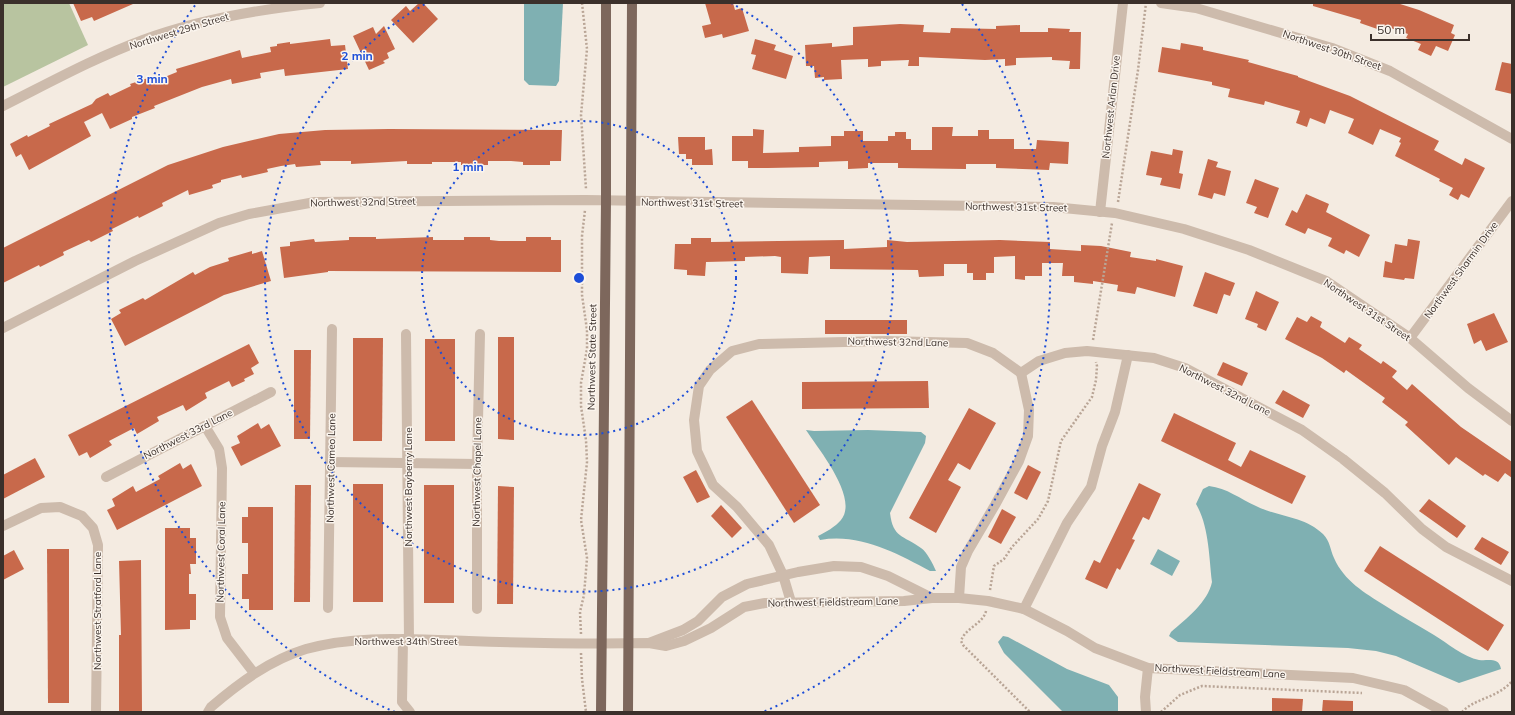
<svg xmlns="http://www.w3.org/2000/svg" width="1515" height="715" font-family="Mulish,sans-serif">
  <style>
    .green { fill: #b8c4a0 }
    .water { fill: #7fb0b2 }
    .building { fill: #c8694b }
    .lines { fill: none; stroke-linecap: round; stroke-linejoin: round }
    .path { stroke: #b9a596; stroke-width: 2.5; stroke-dasharray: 2 2; stroke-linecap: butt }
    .minor { stroke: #cdbbac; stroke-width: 10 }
    .major { stroke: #7d675c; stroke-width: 10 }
    .ring { fill: none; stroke: #1d4ed8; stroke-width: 2; stroke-dasharray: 2 4 }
    .labels { text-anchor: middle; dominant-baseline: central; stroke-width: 3; stroke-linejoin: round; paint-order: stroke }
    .street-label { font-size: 10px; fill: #3b302b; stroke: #fbf5ee }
    .centre { fill: #1d4ed8; stroke: #fbf5ee; stroke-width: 2 }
    .ring-label { font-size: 12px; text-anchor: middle; font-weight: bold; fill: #1d4ed8; stroke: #fbf5ee; stroke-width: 3; stroke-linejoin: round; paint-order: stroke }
  </style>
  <rect width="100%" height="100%" fill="#f4ebe1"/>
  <polygon class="green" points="3,3 69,3 88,45 3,87"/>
  <g class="water">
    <polygon points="524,3 563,3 559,81 556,86 529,85 524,80"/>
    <path d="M806 430 814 431 868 430 921 432 926 436 925 443 890 513C893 538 903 535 921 548 927 552 933 564 936 571H930C896 553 860 533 820 540L818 536C826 532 835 527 841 520 859 498 819 450 806 430Z"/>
    <path d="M1209 486C1227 488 1240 499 1256 506 1278 517 1304 516 1323 534 1330 541 1330 549 1334 558 1344 581 1365 593 1384 605 1401 616 1418 625 1434 635 1447 643 1464 657 1479 660 1489 661 1499 657 1501 669L1459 683 1396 656 1376 651 1348 648 1178 642 1169 636 1171 632C1186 619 1208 602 1212 582 1209 557 1209 526 1196 504L1203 489Z"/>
    <polygon points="1158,549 1180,561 1172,576 1150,564"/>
    <polygon points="1003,636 1008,637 1067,669 1109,685 1118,697 1118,712 1063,712 1004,653 998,642"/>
  </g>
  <g class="building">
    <polygon points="73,3 133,3 133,4 94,21 92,17 81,21"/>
    <polygon points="419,3 423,3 438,19 413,43 391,20 406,6 410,11"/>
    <polygon points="705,3 733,3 735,10 742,8 749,31 723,38 722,34 705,38 702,26 711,24"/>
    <polygon points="1313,3 1397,3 1419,10 1454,25 1451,33 1455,35 1448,51 1436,46 1431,56 1418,50 1421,44 1406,38 1408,34 1385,26 1383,31 1360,23 1361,20 1313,6"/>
    <polygon points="900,24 924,25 923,32 950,33 951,28 996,29 996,26 1020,25 1020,32 1048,32 1048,28 1070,29 1069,32 1081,32 1080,69 1069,69 1070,61 1052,60 1052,57 1016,58 1016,65 1005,66 1005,59 985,60 919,57 919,66 908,66 909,60 881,61 881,66 868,67 868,59 841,60 842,79 824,80 824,77 815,78 814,66 806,66 805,45 832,43 832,47 853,45 853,27"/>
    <polygon points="384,26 395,49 387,53 389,58 383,61 385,63 369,70 353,36 373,27 376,34"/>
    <polygon points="330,39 331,46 345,45 348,69 285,76 284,69 260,73 261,78 232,84 231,79 202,87 154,106 155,108 132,117 132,119 110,129 102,113 84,122 91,136 29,170 21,154 16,157 10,144 27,135 28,137 50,126 49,124 92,104 96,99 108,93 110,96 131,86 130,84 148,78 150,83 177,72 176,69 240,50 242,58 271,52 270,47 277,46 277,44 290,42 290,44"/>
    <polygon points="755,39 776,45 774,50 793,56 786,79 752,69 756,55 751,54"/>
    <polygon points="1181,43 1203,47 1203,50 1249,60 1248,62 1298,76 1298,77 1350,96 1439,141 1434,150 1462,165 1465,158 1485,168 1469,198 1461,194 1458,200 1449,195 1453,188 1439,181 1440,179 1395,156 1401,143 1399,142 1401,138 1380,129 1373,145 1348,133 1354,119 1330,110 1325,124 1310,118 1307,127 1296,123 1300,111 1265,101 1264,105 1228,97 1230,89 1212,85 1212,82 1158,72 1162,47 1180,50"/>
    <polygon points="1502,62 1512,64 1512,94 1495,90"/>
    <polygon points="932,127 953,127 952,136 978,136 978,130 989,130 989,139 1014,139 1014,149 1036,149 1037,140 1069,142 1068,164 1050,163 1049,170 996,168 996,164 966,164 966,169 898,168 898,163 868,163 868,168 848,169 848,161 819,162 819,167 768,168 748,168 748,161 732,161 732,136 753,136 753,129 764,130 763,153 799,152 799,147 831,146 831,136 844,136 844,131 863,131 863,141 888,141 888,136 895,136 895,132 906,132 906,139 911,139 911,150 932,150"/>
    <polygon points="389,129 562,130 561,161 550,161 550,165 523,165 523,162 511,161 488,161 488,165 461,165 461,162 432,162 432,164 407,164 407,161 351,164 351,161 320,161 321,165 296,167 295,164 281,166 267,169 268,172 242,178 241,175 221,180 221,182 212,185 213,188 189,195 188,190 162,203 163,206 139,218 138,216 112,229 113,231 91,242 89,240 63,252 64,255 40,267 39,265 3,283 3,248 168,165 223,147 279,134 325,130"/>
    <polygon points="678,137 705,137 705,150 712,149 713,165 692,165 692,159 686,159 686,154 679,154"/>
    <polygon points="1173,149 1183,151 1179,173 1183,174 1180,189 1160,185 1162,178 1146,175 1151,151 1172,155"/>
    <polygon points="1208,159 1218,162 1216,167 1231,171 1225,196 1214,193 1212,199 1198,195"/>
    <polygon points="1255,179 1279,188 1268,218 1254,213 1257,207 1246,203"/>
    <polygon points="1306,194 1329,204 1326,212 1370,235 1359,257 1346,250 1344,254 1328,246 1332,238 1308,228 1305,234 1285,225 1292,210 1297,213"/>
    <polygon points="349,237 376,237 376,239 433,237 433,240 464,240 464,237 490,237 490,240 499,241 526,241 526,237 551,237 551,240 561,240 561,272 328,271 328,272 284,278 280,247 290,246 290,242 314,239 315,242 349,240"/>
    <polygon points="691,238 711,238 711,242 844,240 844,249 887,247 887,240 907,242 1000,240 1050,242 1050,249 1081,251 1081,245 1101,246 1131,252 1130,257 1156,261 1156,259 1183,266 1175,297 1137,287 1135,294 1117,291 1118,285 1093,281 1093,284 1074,282 1074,276 1062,276 1063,263 1042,263 1042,276 1025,276 1025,280 1015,279 1015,256 994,257 994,273 986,273 986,280 973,280 973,273 967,273 967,264 944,264 944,276 919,277 918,270 830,269 830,256 809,257 808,274 781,273 781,257 775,256 745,257 745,261 706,262 705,276 687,275 687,270 674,269 675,244 691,244"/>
    <polygon points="1408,239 1420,241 1414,279 1405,278 1404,280 1383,277 1385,261 1392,263 1395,244 1407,246"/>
    <polygon points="252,251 252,254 262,251 271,281 224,295 125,346 111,319 121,313 119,310 143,298 145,300 193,272 195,275 210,267 229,261 228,258"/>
    <polygon points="1205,272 1235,283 1230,296 1224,294 1217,314 1193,306"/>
    <polygon points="1256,291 1279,302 1266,331 1257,327 1258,324 1245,319"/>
    <polygon points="1494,313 1508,342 1486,351 1481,340 1474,344 1467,324"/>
    <polygon points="1311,316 1322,322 1320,327 1345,343 1349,337 1362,345 1359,349 1381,364 1383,361 1397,371 1392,377 1407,390 1412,384 1461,427 1512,462 1512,478 1505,473 1498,482 1485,474 1483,476 1456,457 1449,465 1405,425 1408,422 1382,402 1385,398 1346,370 1344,373 1322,358 1285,339 1297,317 1307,322"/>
    <rect x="825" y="320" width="82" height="14"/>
    <polygon points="498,337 514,337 514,440 498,439"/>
    <polygon points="353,338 383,338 382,441 353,441"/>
    <rect x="425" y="339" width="30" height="102"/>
    <polygon points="249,344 259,363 251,368 254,374 244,379 245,381 232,387 229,381 205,393 207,398 186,411 183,405 157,417 159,421 137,434 134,428 109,441 112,445 90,458 87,452 79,456 68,435"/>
    <polygon points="294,350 311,350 310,439 294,439"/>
    <polygon points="1223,362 1248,373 1242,386 1217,375"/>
    <polygon points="928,381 929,408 802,409 802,382"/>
    <polygon points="1283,390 1310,405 1303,418 1275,403"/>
    <polygon points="752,400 820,505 794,523 726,417"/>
    <polygon points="969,408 996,423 970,470 958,463 948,480 961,487 936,533 909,518"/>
    <polygon points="1174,413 1236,443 1228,460 1241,467 1250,450 1306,476 1292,504 1161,441"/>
    <polygon points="258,423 261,429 269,424 281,446 241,466 231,447 240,443 237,436"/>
    <polygon points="35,458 45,477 3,499 3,475"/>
    <polygon points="180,463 183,469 191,464 202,486 117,530 107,510 115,506 112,499 133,486 136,492 160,479 158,476"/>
    <polygon points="1028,465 1041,472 1027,500 1014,493"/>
    <polygon points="696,470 710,497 697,503 683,477"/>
    <polygon points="1139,483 1161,494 1149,520 1143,517 1132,539 1135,540 1120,570 1117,568 1107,589 1085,579 1094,560 1100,563"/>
    <rect x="353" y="484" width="30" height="118"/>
    <polygon points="295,485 311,485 310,602 294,602"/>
    <rect x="424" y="485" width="30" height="118"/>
    <polygon points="498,486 514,487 513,604 497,604"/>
    <polygon points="1429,499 1466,526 1457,538 1419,511"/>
    <polygon points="721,505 742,528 732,538 711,516"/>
    <polygon points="248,507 273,507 273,610 249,610 249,599 242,599 242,574 248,574 248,543 242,543 242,517 248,517"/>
    <polygon points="1002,509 1016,517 1001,544 988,537"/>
    <polygon points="165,528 190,528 190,538 196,538 196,564 190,564 191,574 189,574 189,594 196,594 196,620 190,620 190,629 165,630"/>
    <polygon points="1482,537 1509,552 1501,565 1474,549"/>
    <polygon points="1380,546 1504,625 1488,651 1364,571"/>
    <polygon points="47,549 69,549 69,703 48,703"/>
    <polygon points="14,550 24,569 3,580 3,556"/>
    <polygon points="141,560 142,712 119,712 119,635 121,635 119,561"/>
    <polygon points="1272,698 1303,699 1302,712 1272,712"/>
    <polygon points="1323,700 1353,701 1353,712 1322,712"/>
  </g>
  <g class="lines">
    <g class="path">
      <polyline points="582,3 587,49 581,115 586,189"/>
      <polyline points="1118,202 1138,70 1146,3"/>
      <polyline points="1093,340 1112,223"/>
      <polyline points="990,590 994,566 1004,559 1012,547 1038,519 1048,501 1061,441 1092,397 1096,380 1097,366 1096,362"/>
      <path d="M986 611C983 624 965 628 961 641L963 645 1030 712"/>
      <polyline points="581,634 580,612 584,595 587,558 581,520 587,462 586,440 581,406 581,383 587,349 587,330 582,295 582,236 585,210"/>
      <polyline points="581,653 582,679 586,712"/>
      <polyline points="1161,712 1180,695 1202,686 1362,693"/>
      <path d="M1462 712C1475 698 1498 698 1512 681"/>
    </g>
    <g class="minor">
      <polyline points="1161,3 1196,8 1332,48 1390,71 1512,139"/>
      <path d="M3 106C49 83 94 58 143 40 200 19 260 9 320 3"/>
      <polyline points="1100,212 1123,3"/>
      <polyline points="3,328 135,261 219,223 249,214 315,202 586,200 1053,207 1115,213 1184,229 1249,250 1326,281 1410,338 1468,388 1512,421"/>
      <polyline points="406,334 409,639"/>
      <polyline points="1410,338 1512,201"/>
      <polyline points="205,426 219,449 222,468 220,617 227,638 254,673"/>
      <polyline points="331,462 477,464"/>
      <polyline points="106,477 271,392"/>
      <polyline points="3,526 41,508 60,507 82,516 93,528 98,545 96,712"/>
      <polyline points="959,598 961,567 968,551 995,505 1019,461 1028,436 1029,410 1021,373"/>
      <polyline points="791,602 783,575 769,545 737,507 713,485 697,451 694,420 699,386 710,370 732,351 759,344 886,341 967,343 993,353 1021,373 1039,361 1065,353 1087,351 1154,358 1185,368 1302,430 1343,459 1385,493 1422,529 1446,547 1512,581"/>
      <polyline points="328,608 332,329"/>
      <polyline points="477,609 477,464 480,334"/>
      <polyline points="1024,609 1067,523 1091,487 1102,446 1115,412 1128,355"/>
      <polyline points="403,639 402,702 410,712"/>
      <polyline points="649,643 683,630 698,621 722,597 747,584 798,572 834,566 861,567 888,576 932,598"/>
      <path d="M208 712 211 707C239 683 270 660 306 649 359 634 415 640 469 641 529 643 589 644 649 643L666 646 684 641 711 628 744 607 765 603 904 601 932 598H959L988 601 1024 609 1067 631 1095 648 1148 668 1353 678 1404 690 1444 712"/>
      <polyline points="1146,712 1145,697 1148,668"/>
    </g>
    <g class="major">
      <polyline points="601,712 606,201 606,3"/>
      <polyline points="628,712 632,3"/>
    </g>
  </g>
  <g class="ring">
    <circle cx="579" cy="278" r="157"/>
    <path d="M731 3A314 314 0 1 1 427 3"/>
    <path d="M395 712A471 471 0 0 1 196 4M962 4A471 471 0 0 1 763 712"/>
  </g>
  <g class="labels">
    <g class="street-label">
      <text transform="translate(179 31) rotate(-17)">Northwest 29th Street</text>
      <text transform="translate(1332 50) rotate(19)">Northwest 30th Street</text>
      <text transform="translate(1111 107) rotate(-84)">Northwest Arlan Drive</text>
      <text transform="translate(363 202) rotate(-1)">Northwest 32nd Street</text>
      <text transform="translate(692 203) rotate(1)">Northwest 31st Street</text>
      <text transform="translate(1016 207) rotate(1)">Northwest 31st Street</text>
      <text transform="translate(1461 270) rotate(-54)">Northwest Sharmin Drive</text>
      <text transform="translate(1367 310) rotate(34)">Northwest 31st Street</text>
      <text transform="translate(898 342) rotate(1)">Northwest 32nd Lane</text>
      <text transform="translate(592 357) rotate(-89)">Northwest State Street</text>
      <text transform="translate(1225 390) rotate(27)">Northwest 32nd Lane</text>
      <text transform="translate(188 434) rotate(-27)">Northwest 33rd Lane</text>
      <text transform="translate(331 468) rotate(-89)">Northwest Cameo Lane</text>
      <text transform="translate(477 472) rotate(-89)">Northwest Chapel Lane</text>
      <text transform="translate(408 487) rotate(-90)">Northwest Bayberry Lane</text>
      <text transform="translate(221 552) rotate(-89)">Northwest Coral Lane</text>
      <text transform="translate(833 602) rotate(-1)">Northwest Fieldstream Lane</text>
      <text transform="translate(97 611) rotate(-90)">Northwest Stratford Lane</text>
      <text x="406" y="641">Northwest 34th Street</text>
      <text transform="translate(1220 671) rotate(3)">Northwest Fieldstream Lane</text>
    </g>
  </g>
  <circle cx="579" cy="278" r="6" class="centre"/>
  <g class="ring-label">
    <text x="357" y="60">2 min</text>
    <text x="152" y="83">3 min</text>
    <text x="468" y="171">1 min</text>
  </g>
  <rect width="1515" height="715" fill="none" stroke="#3b302b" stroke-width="8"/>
  <path d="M1371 34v6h98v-6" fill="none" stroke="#3b302b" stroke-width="2"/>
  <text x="1377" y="34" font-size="12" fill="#3b302b" stroke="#fbf5ee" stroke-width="3" paint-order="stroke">50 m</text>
</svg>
